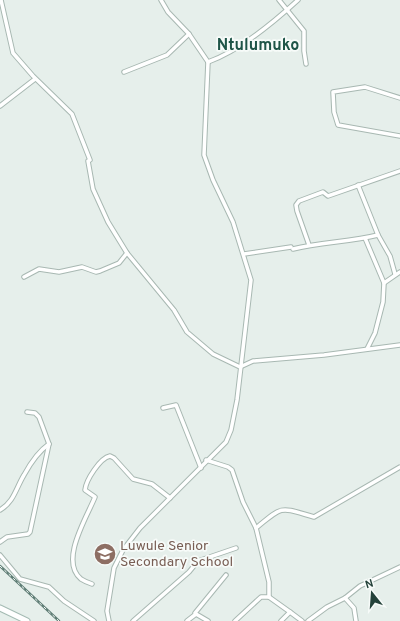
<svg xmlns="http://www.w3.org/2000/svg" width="400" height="621" font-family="Overpass,sans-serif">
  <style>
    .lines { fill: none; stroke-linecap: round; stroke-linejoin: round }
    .street-casing { stroke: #a8b8b2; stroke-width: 5.5 }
    .secondary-casing { stroke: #a4bbb3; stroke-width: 7 }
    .street { stroke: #fff; stroke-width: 3.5 }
    .secondary { stroke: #fff; stroke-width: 5 }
    .rail-casing { stroke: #5f7d75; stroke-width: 2.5 }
    .rail { stroke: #f7fbf9; stroke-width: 1; stroke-dasharray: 3; stroke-linecap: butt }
    .labels { text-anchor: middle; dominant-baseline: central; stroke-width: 3.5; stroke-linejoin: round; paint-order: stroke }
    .education-label { font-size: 14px; fill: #785e54; stroke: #f7fbf9; text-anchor: start }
    .quarter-label { font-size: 16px; font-weight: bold; fill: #1f5548; stroke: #f7fbf9 }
  </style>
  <rect width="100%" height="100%" fill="#e6efeb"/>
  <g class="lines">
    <g class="street-casing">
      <g id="street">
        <polyline points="1,0 13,53 33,76 72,114 90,160"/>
        <polyline points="279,0 304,31 304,51 306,64"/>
        <path d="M208 62C239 51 274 22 298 0"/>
        <polyline points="124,72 167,55 189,34"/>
        <polyline points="0,106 35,79"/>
        <polyline points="400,136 338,125 334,112 333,92 365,87 400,98"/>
        <polyline points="88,161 93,189 108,222 127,253 174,310 187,332 213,354 240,367 253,361 324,355 400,345"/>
        <polyline points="358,185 378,235 390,256 395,274"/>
        <polyline points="365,238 384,283 383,302 375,333 367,349"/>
        <polyline points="309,245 297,211 296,205 299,201 323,192 328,196 400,171"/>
        <path d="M293 249C321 242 350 242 378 235"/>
        <polyline points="244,254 291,247"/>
        <polyline points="24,277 39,269 59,272 82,267 96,272 100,271 119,263 127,253"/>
        <polyline points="384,283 400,272"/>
        <polyline points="163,408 176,405 201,468"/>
        <polyline points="206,460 228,467 232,470 243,502 256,528 269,582 269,597"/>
        <path d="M0 510C14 502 16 488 24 475 30 464 39 451 49 444"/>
        <path d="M256 528C284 505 279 507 314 517L400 467"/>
        <polyline points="0,542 7,537 28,534 30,532 49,444 39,417 35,413 27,412"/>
        <polyline points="0,555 20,579 49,587 64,601 94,621"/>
        <path d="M92 584C89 583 84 581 81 579 59 561 87 517 95 497L85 490C86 480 100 458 110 456L114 458 133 479 152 484 170 498"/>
        <polyline points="345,598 354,608 356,621"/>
        <polyline points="196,614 208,621"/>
        <polyline points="109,621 107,611 114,568 123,550 140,528 226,442 231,430 237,400 251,280 233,222 213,180 204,155 208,62 189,34 168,12 161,0"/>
        <polyline points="133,621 189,572 198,561 236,548"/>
        <polyline points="187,621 196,614 195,613 226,575"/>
        <polyline points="235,621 261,597 269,597 290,612"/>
        <polyline points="281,621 290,612 302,621"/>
        <polyline points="308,621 327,607 345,598 360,586 400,567"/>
      </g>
    </g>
    <g class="secondary-casing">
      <polyline id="secondary" points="0,608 27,621"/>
    </g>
    <use href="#street" class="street"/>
    <use href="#secondary" class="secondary"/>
    <g class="rail-casing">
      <polyline id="rail" points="0,566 59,621"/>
    </g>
    <use href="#rail" class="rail"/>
  </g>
  <defs>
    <g id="school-disc" transform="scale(1.15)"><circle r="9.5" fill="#8d6e63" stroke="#f7fbf9"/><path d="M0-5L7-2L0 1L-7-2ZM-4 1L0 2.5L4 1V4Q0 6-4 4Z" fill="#fff"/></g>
  </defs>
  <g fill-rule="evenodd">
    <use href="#school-disc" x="105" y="554"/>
  </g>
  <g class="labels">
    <g class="education-label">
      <text x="120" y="546">Luwule Senior<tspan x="120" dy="16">Secondary School</tspan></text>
    </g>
    <g class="quarter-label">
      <text x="258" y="46">Ntulumuko</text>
    </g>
  </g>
  <g transform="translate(372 593) rotate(343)" stroke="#f7fbf9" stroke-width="3" paint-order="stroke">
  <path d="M0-3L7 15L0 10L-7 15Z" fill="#24423a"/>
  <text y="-6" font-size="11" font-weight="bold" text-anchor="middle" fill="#24423a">N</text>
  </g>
</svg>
